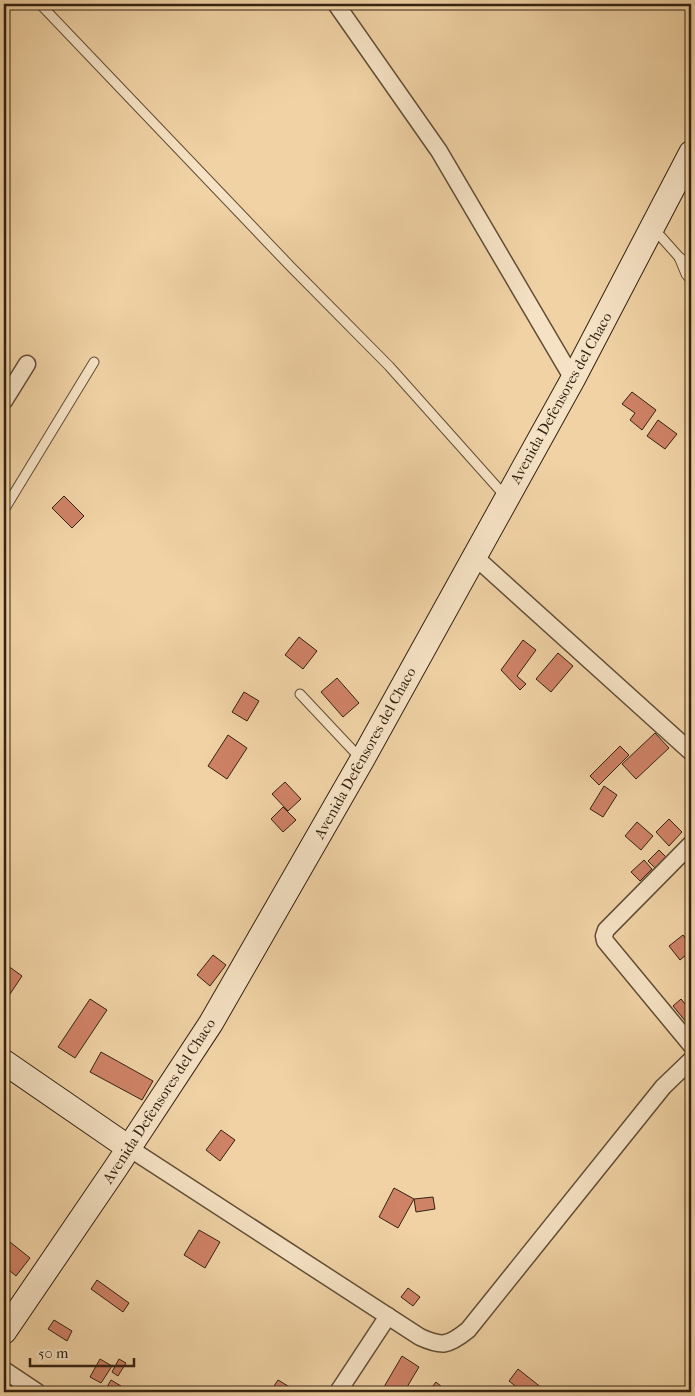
<svg xmlns="http://www.w3.org/2000/svg" width="695" height="1396" font-family="'IM FELL French Canon',serif">
  <style>
    .building { fill: #cf8266; stroke: #332212 }
    .lines { fill: none; stroke-linecap: round; stroke-linejoin: round }
    .service-casing { stroke: #624e36; stroke-width: 11 }
    .minor-casing { stroke: #624e36; stroke-width: 19 }
    .secondary-casing { stroke: #332212; stroke-width: 26 }
    .service { stroke: #f5e2c4; stroke-width: 9 }
    .minor { stroke: #f5e2c4; stroke-width: 16 }
    .secondary { stroke: #f5e2c4; stroke-width: 24 }
    .labels { text-anchor: middle; dominant-baseline: central; stroke-width: 5; stroke-linejoin: round; paint-order: stroke }
    .street-label { font-size: 15px; fill: #332212; stroke: #f5e2c4 }
  </style>
  <rect width="100%" height="100%" fill="#f0d2a4"/>
  <filter id="stains"><feTurbulence type="fractalNoise" baseFrequency=".004" numOctaves="4"/><feColorMatrix values="0 0 0 0 .2 0 0 0 0 .09 0 0 0 0 .02 0 0 0 .5 -.17"/></filter>
  <radialGradient id="worn" r=".72"><stop offset=".6" stop-color="#630" stop-opacity="0"/><stop offset="1" stop-color="#630" stop-opacity=".3"/></radialGradient>
  <g class="building">
    <polygon points="632,392 656,410 642,430 630,420 635,413 622,404"/>
    <polygon points="658,420 677,434 665,449 647,436"/>
    <polygon points="64,496 84,516 72,528 52,508"/>
    <polygon points="299,637 317,651 303,669 285,655"/>
    <polygon points="523,640 536,650 517,676 526,684 520,690 501,670"/>
    <polygon points="558,653 573,666 551,692 536,679"/>
    <polygon points="337,678 359,703 343,717 321,692"/>
    <polygon points="244,692 259,701 247,721 232,712"/>
    <polygon points="655,733 669,748 636,779 622,764"/>
    <polygon points="228,735 247,748 227,779 208,766"/>
    <polygon points="620,746 629,755 599,785 590,776"/>
    <polygon points="285,782 301,799 288,811 272,794"/>
    <polygon points="604,786 617,795 603,817 590,809"/>
    <polygon points="283,807 296,820 283,832 271,819"/>
    <polygon points="669,819 682,832 669,846 656,832"/>
    <polygon points="637,822 653,836 641,850 625,836"/>
    <polygon points="659,850 672,863 661,874 648,861"/>
    <polygon points="644,860 652,869 640,881 631,872"/>
    <polygon points="683,935 691,946 691,951 680,960 669,946"/>
    <polygon points="213,955 226,965 210,986 197,975"/>
    <polygon points="4,963 22,976 4,1003"/>
    <polygon points="90,999 107,1010 75,1058 58,1047"/>
    <polygon points="681,999 685,1004 689,1000 691,1003 691,1028 673,1006"/>
    <polygon points="101,1052 153,1081 142,1100 90,1072"/>
    <polygon points="221,1130 235,1140 220,1161 206,1150"/>
    <polygon points="394,1188 414,1199 398,1228 379,1217"/>
    <polygon points="433,1197 435,1209 416,1212 414,1199"/>
    <polygon points="199,1230 220,1242 205,1268 184,1255"/>
    <polygon points="10,1242 30,1258 16,1276 4,1266 4,1250"/>
    <polygon points="97,1280 129,1303 123,1312 91,1289"/>
    <polygon points="408,1288 420,1297 413,1306 401,1297"/>
    <polygon points="54,1320 72,1331 67,1341 48,1329"/>
    <polygon points="402,1356 419,1367 404,1392 381,1392"/>
    <polygon points="100,1359 112,1366 101,1383 90,1377"/>
    <polygon points="119,1359 126,1363 118,1376 112,1372"/>
    <polygon points="518,1369 547,1392 532,1392 528,1389 525,1392 523,1392 509,1381"/>
    <polygon points="111,1380 121,1386 117,1392 104,1392"/>
    <polygon points="278,1380 298,1392 270,1392"/>
    <polygon points="436,1382 448,1392 428,1392"/>
  </g>
  <g class="lines">
    <g class="service-casing">
      <g id="service">
        <polyline points="40,4 291,267 389,366 505,496"/>
        <polyline points="654,229 679,257 691,265"/>
        <polyline points="679,257 686,274 691,280"/>
        <polyline points="4,510 94,362"/>
        <polyline points="300,694 362,760"/>
      </g>
    </g>
    <g class="minor-casing">
      <g id="minor">
        <polyline points="336,4 439,151 573,379"/>
        <polyline points="4,401 27,364"/>
        <polyline points="474,556 691,752"/>
        <polyline points="691,844 606,930 604,936 605,941 691,1045"/>
        <path d="M129 1148 420 1337C442 1347 448 1346 468 1330L663 1087 691 1060"/>
        <polyline points="4,1370 37,1392"/>
        <polyline points="338,1392 388,1316"/>
      </g>
    </g>
    <g class="secondary-casing">
      <g id="secondary">
        <polyline points="4,1062 129,1148"/>
        <polyline points="4,1332 115,1169 211,1023 362,760 573,379 691,153"/>
      </g>
    </g>
    <use href="#service" class="service"/>
    <use href="#minor" class="minor"/>
    <use href="#secondary" class="secondary"/>
  </g>
  <g class="labels">
    <g class="street-label">
      <text transform="translate(561 398) rotate(-61)">Avenida Defensores del Chaco</text>
      <text transform="translate(365 753) rotate(-61)">Avenida Defensores del Chaco</text>
      <text transform="translate(159 1101) rotate(-57)">Avenida Defensores del Chaco</text>
    </g>
  </g>
  <rect width="695" height="1396" fill="none" stroke="#f0d2a4" stroke-width="20"/>
  <rect x="5" y="5" width="685" height="1386" fill="none" stroke="#332212" stroke-width="2.5"/>
  <rect x="10" y="10" width="675" height="1376" fill="none" stroke="#332212"/>
  <path d="M30 1358v8h104v-8" fill="none" stroke="#332212" stroke-width="2.5"/>
  <text x="38" y="1358" font-size="15" fill="#332212" stroke="#f5e2c4" stroke-width="4" paint-order="stroke">50 m</text>
  <rect width="100%" height="100%" filter="url(#stains)"/>
  <rect width="100%" height="100%" fill="url(#worn)"/>
</svg>
